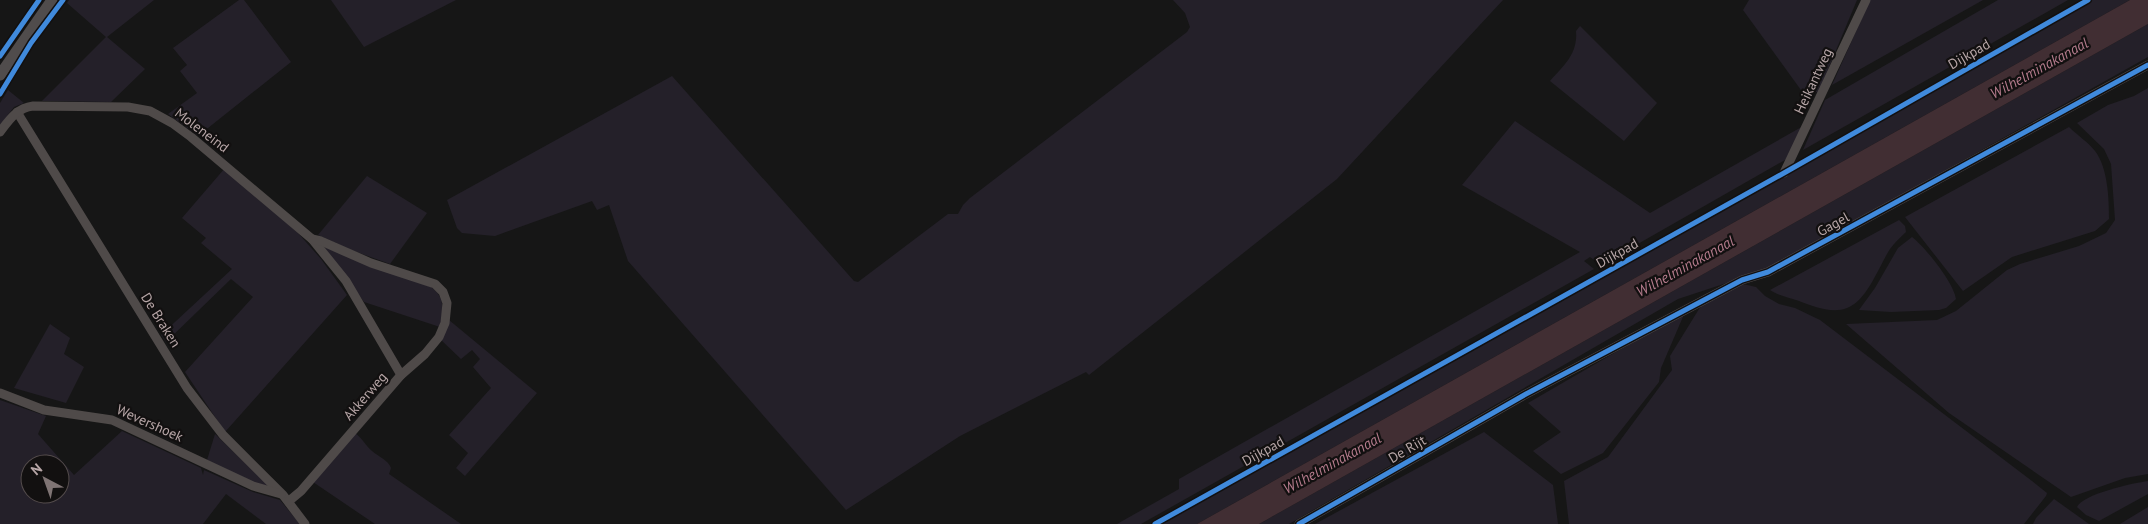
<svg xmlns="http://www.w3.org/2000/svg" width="2148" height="524" font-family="'PT Sans',sans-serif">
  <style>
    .green { fill: #242029; fill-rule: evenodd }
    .water { fill: #412e33 }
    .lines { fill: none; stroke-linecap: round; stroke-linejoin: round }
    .minor { stroke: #4f4a49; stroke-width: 9 }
    .major { stroke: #504c4c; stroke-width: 11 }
    .cycleway-casing { stroke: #121010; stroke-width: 8 }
    .cycleway { stroke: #408adc; stroke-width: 5 }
    .labels { text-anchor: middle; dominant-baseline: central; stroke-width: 4.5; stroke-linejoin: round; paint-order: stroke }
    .street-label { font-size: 14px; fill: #b7a6a7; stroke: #121010 }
    .water-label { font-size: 15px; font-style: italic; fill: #b47b8c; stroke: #121010 }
  </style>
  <rect width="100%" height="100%" fill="#161616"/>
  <g class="green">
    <polygon points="69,0 154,0 107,37 145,69 111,102 42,101 106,37 67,3"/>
    <polygon points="239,0 244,0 291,62 198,136 168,114 197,93 180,71 187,65 173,48"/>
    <polygon points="331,0 456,0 364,47"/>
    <polygon points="1173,0 1503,0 1337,179 1089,375 1086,372 960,436 846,510 628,261 609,205 597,210 592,201 495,236 462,233 457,228 447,200 672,76 854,281 858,282 948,214 958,214 963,205 970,198 1187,32 1190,27 1185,13"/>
    <polygon points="1749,0 1857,0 1819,91 1806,97 1743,10"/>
    <polygon points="1870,0 1983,0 1832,85"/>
    <polygon points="1998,0 2068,0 1803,150 1825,100"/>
    <polygon points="2092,0 2130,0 1197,524 1162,524"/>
    <polygon points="2148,24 2148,57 1769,269 1678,299 1289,524 1259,524"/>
    <path d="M1580 26 1657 103 1624 141 1550 81C1564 65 1578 54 1576 31Z"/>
    <polygon points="2148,88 2148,474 2125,478 2071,497 1949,413 1846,324 1937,320 1956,311 2007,270 2020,264 2079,246 2106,233 2115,220 2111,164 2104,149 2077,123 2108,105 2134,96"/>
    <polygon points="8,90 24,103 14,107 0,125 0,103"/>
    <polygon points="1515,121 1650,213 1805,125 1792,156 1601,265 1590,257 1584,261 1594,269 1141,524 1117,524 1179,489 1179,479 1580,252 1462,185"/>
    <path d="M2069 127C2077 135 2088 142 2095 151 2108 168 2109 199 2109 219L2095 231 2012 257 1963 291 1905 217Z"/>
    <polygon points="225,168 298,233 321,259 347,295 225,432 185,372 253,297 231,279 166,342 161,335 232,269 201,243 206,238 182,218"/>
    <polygon points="367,176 427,213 390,264 351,250 318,235"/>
    <path d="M1899 220 1905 226 1906 232C1900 238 1894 243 1890 249 1879 266 1867 301 1847 308 1832 314 1812 306 1799 301 1789 297 1779 296 1770 290Z"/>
    <path d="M1912 237C1925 247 1954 283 1956 299L1946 308 1939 310 1891 312 1859 310 1875 288 1898 248Z"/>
    <path d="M324 247 431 287C446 298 443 310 440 327L364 302Z"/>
    <polygon points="1738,283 1756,287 1765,296 1779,304 1795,308 1820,320 2032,481 2047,493 2046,496 2024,524 1569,524 1564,481 1608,457 1672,370 1670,356 1699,309 1704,303"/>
    <polygon points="1685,312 1661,368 1659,382 1603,453 1561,474 1533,451 1561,432 1528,403"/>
    <polygon points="449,320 537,393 465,476 456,468 468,453 449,435 491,388 473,367 480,359 472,350 461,359 440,339"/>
    <polygon points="50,324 70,338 64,354 84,367 66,403 14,388"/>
    <path d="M0 400 46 416 38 434 74 475 122 431 201 468 203 475 204 470 253 492 280 500 300 524H266L226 494 203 524H0ZM30 464H60V494H30Z"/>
    <polygon points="1484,432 1553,485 1558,524 1315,524"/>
    <path d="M355 433C363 439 365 445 372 451 379 457 388 460 391 468L389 474 461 524H375L313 482Z"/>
    <polygon points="215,434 271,488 255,483 207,460"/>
    <path d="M2148 481V494L2099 521 2086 515 2077 507C2083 494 2133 483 2148 481Z"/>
    <polygon points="2054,499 2089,524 2033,524 2036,518"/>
    <polygon points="2148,507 2148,524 2120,524"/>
  </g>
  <polygon class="water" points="2130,0 2148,0 2148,24 1259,524 1197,524"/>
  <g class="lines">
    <g class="minor">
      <polyline points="17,112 187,388 223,435 283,495 305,524"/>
      <path d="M0 132C9 120 17 108 33 106L128 107 150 111 172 123 191 137 312 239 346 281 401 375"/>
      <polyline points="1784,173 1866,0"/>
      <polyline points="0,393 44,410 112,420 253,486 281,494"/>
      <polyline points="289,501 301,491 401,375 425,354 439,337 445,323 447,303 443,292 435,284 371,263 321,241 312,239"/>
      <polyline points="1299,524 1526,394 1742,280 1768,272 2148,65"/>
    </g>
    <polyline class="major" points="0,75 52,0"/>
    <g class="cycleway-casing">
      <g id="cycleway">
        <polyline points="0,56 39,0"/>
        <polyline points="0,94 31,43 63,0"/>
        <polyline points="1155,524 1784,173 2088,0"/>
        <polyline points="1299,524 1526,394 1742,280 1768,272 2148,65"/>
      </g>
    </g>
    <use href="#cycleway" class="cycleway"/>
  </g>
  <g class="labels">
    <g class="street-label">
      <text transform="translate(1969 54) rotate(-30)">Dijkpad</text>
      <text transform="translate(1813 81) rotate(-65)">Heikantweg</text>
      <text transform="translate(202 130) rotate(37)">Moleneind</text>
      <text transform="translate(1833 224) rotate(-29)">Gagel</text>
      <text transform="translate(1617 253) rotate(-29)">Dijkpad</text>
      <text transform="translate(161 320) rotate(58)">De Braken</text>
      <text transform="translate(365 396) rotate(-49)">Akkerweg</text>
      <text transform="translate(150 423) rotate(24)">Wevershoek</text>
      <text transform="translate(1407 449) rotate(-30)">De Rijt</text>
      <text transform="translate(1263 451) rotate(-29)">Dijkpad</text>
    </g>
    <g class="water-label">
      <text transform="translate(2039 68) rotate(-29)">Wilhelminakanaal</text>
      <text transform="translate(1685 266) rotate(-29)">Wilhelminakanaal</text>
      <text transform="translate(1332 463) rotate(-29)">Wilhelminakanaal</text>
    </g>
  </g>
  <g transform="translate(45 479) rotate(319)"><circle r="24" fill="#121010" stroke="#544c4c"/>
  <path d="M0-4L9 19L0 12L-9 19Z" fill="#7f7474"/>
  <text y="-8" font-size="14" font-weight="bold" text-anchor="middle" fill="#b7a6a7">N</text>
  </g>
</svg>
